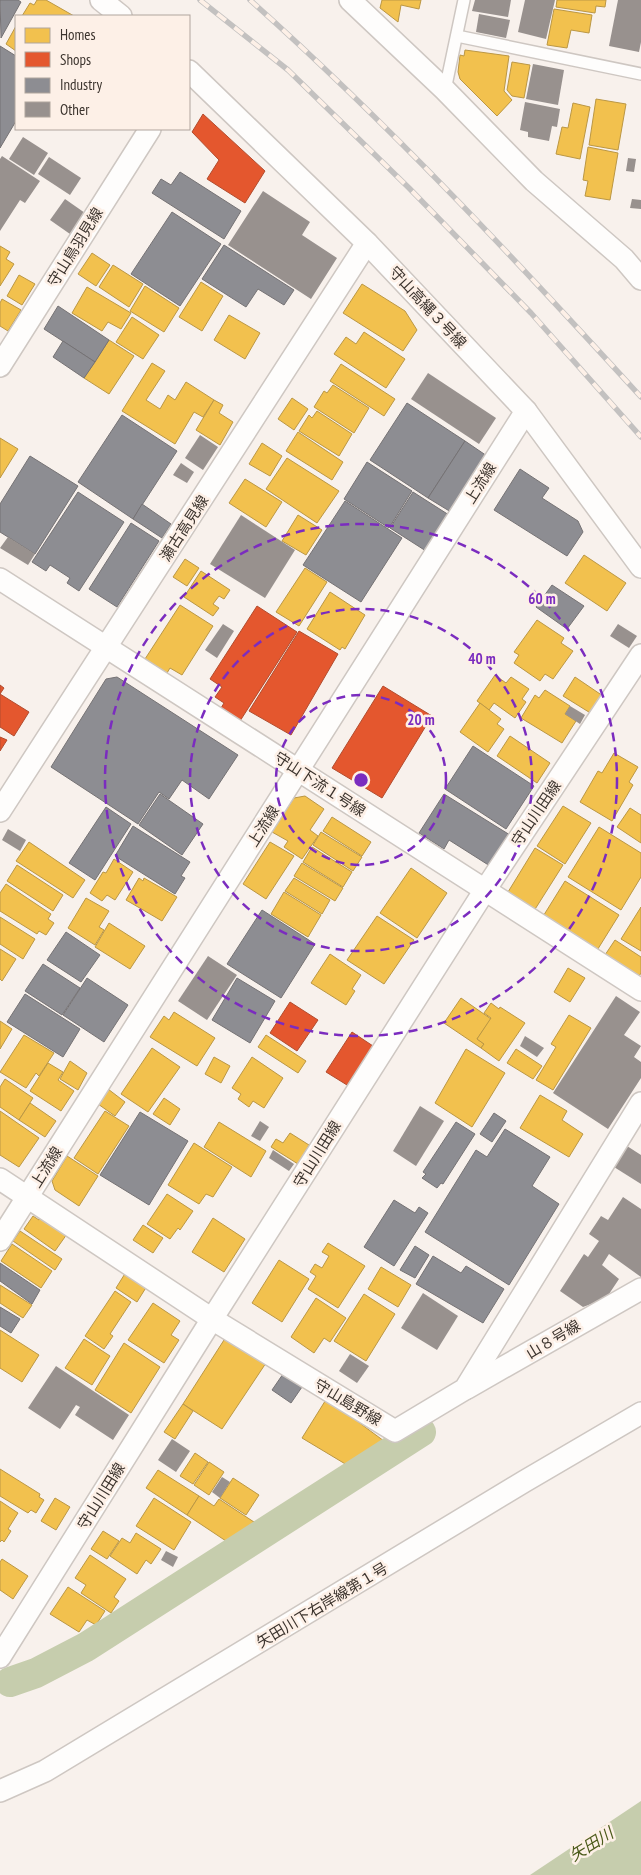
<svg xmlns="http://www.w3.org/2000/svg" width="641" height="1875" font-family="'PT Sans Narrow','Noto Sans JP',sans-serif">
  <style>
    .water { fill: #c6cdad }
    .homes { fill: #f2c14e; stroke: #bb9744 }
    .shops { fill: #e4572e; stroke: #b24c2e }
    .industry { fill: #8d8d92; stroke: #757274 }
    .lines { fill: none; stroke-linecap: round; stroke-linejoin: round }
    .canal { stroke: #c6cdad; stroke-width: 30 }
    .building { fill: #98918e }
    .lane-casing { stroke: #cec7c2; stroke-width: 14 }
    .street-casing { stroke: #cec7c2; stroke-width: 24 }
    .lane { stroke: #fefdfc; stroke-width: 11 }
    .street { stroke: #fefdfc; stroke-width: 21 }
    .rail-casing { stroke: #c3c1c0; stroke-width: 5.5 }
    .rail { stroke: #fdf0e7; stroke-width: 4; stroke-dasharray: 11; stroke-linecap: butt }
    .ring { fill: none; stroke: #7b2cbf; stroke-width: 2.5; stroke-dasharray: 9 6 }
    .labels { text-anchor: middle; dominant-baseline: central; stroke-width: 5; stroke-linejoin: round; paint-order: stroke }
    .street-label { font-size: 15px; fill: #3c342e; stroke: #fdf0e7 }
    .water-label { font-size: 16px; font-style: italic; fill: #4b5a1a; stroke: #fdf0e7 }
    .centre { fill: #7b2cbf; stroke: #fdf0e7; stroke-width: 2.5 }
    .ring-label { font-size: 15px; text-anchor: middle; font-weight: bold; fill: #7b2cbf; stroke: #fdf0e7; stroke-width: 5; stroke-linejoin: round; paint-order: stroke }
  </style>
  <rect width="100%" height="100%" fill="#f8f1ec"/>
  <polygon class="water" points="641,1801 641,1875 530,1875"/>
  <g class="homes">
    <polygon points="37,0 46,0 74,16 22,16 30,3 34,5"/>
    <polygon points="382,0 421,0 419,9 401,5 398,22 380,8"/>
    <polygon points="557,0 606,0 605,7 596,6 595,13 556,7"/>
    <polygon points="554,9 592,15 589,33 571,30 567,48 547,45"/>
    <polygon points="16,26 16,51 6,44"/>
    <polygon points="465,50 509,56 504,91 512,100 497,116 460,79 458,72 460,55 464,56"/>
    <polygon points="512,62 530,65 524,98 512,96 507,90"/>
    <polygon points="596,99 626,104 618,150 589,145"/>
    <polygon points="573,103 590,107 580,159 556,154 562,127 568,128"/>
    <polygon points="588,147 618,153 610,200 585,196 588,181 583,180"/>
    <polygon points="0,246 10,252 6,259 14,264 0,286"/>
    <polygon points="92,253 110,265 96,286 78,274"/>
    <polygon points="113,265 143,284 129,307 99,287"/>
    <polygon points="19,275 35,284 22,305 7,296"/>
    <polygon points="201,282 223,296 202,331 179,317"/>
    <polygon points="362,284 405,311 417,330 403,351 343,313"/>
    <polygon points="145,286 179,308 164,332 130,311"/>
    <polygon points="87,287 131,313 121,329 108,322 102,331 72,313"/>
    <polygon points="2,299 21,310 8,331 0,326 0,303"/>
    <polygon points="229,315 260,333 245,359 214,340"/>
    <polygon points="132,317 159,335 143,359 116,342"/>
    <polygon points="364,332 405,359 386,388 334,354 346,337 356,344"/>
    <polygon points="109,340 134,356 109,394 84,378"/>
    <polygon points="152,363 165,371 146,400 160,409 168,395 175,400 186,382 214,400 203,417 194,412 175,444 122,411"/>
    <polygon points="341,364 395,399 384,416 330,381"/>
    <polygon points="333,385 369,408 354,433 314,407 324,391 327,393"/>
    <polygon points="292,398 308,409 294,430 278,419"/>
    <polygon points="214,400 223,405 219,413 233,422 220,445 196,430"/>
    <polygon points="317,411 352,434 339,456 299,431 309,415 312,418"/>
    <polygon points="298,432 343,462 332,480 286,451"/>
    <polygon points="0,438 18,449 0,478"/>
    <polygon points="262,443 282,456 270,476 249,464"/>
    <polygon points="287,458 339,491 317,523 266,489"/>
    <polygon points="245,479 282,502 266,527 229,503"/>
    <polygon points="298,515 322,530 306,555 282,541"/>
    <polygon points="584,555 626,583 607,611 565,583"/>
    <polygon points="185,559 199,568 187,586 173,577"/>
    <polygon points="305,568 327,582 299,626 276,612"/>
    <polygon points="201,571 230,590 224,599 219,596 213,604 219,608 213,616 184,597"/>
    <polygon points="330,592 365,615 345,649 342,647 340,650 307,629"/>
    <polygon points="180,605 213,626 182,675 170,668 167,673 145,659"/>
    <polygon points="537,620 564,638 561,643 573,651 553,679 545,674 540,681 514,663 519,655 514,652"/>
    <polygon points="495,675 506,683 511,677 529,689 522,699 526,702 515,718 494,703 489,710 477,701"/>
    <polygon points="575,677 603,696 592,714 563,696"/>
    <polygon points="545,690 570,706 565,714 576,721 562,743 521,718 535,695 539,698"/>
    <polygon points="480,703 501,719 497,724 504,729 488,752 460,732"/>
    <polygon points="510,736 550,763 537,783 497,756"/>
    <polygon points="614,753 638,767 629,782 633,785 612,821 580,802 598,771 602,773"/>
    <polygon points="305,796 324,809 310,830 318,836 302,859 284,847 288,841 272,832 294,798"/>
    <polygon points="563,806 591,823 565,864 537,846"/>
    <polygon points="630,808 641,815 641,843 617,827"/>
    <polygon points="332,817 371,842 362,856 323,831"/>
    <polygon points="599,827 641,853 641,877 621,910 568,877"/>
    <polygon points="321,832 362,857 353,871 313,845"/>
    <polygon points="29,842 85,880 73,898 16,861"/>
    <polygon points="270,842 294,856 266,899 243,884"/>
    <polygon points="312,847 352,872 343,887 303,862"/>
    <polygon points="535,848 563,865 532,914 508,892"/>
    <polygon points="114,859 133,872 115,900 107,895 102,901 90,893 103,872 106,873"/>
    <polygon points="302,863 343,888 335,901 294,876"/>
    <polygon points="17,865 63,895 53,911 7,881"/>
    <polygon points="411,868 447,893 417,938 380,913"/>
    <polygon points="139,878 143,881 144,878 177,897 162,921 126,900"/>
    <polygon points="294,878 330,900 322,914 285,891"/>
    <polygon points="565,881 619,915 596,952 542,918"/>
    <polygon points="6,884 51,914 48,919 54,923 46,935 39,931 37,934 0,911 0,893"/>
    <polygon points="284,892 321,915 308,937 271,914"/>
    <polygon points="86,898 109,911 99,927 104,930 95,945 68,928"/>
    <polygon points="641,907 641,951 621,939"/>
    <polygon points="377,916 414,940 384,984 347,960"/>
    <polygon points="0,917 35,939 23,959 0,944"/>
    <polygon points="109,923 145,946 130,969 95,947"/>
    <polygon points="615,940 641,957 641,973 635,983 601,961"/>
    <polygon points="0,949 16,959 2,981 0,979"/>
    <polygon points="330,954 361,975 352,989 355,991 346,1005 311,983"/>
    <polygon points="568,968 585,978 570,1002 554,992"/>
    <polygon points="461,998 491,1019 477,1039 484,1044 481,1048 444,1023"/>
    <polygon points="491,1003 499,1009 500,1007 525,1023 499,1061 481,1048 484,1044 477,1039 491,1018 484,1013"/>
    <polygon points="174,1012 215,1038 197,1066 150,1037 164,1016 169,1020"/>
    <polygon points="569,1015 591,1028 553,1090 536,1080 556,1047 551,1044"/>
    <polygon points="0,1021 12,1029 0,1049"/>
    <polygon points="24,1035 54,1053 39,1076 36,1073 26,1088 0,1072"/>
    <polygon points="266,1035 306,1061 298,1073 258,1047"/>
    <polygon points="152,1048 180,1067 148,1112 121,1094"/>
    <polygon points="466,1049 505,1073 472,1127 435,1103"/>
    <polygon points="516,1049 542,1066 533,1079 507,1063"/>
    <polygon points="214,1057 230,1066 221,1083 205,1074"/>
    <polygon points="252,1057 283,1078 264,1108 253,1101 249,1107 238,1099 241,1094 232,1088"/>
    <polygon points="70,1061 87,1073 78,1090 60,1079"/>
    <polygon points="48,1063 63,1072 58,1080 74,1091 61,1111 30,1091"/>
    <polygon points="5,1079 33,1098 19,1120 0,1107 0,1087"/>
    <polygon points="108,1089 125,1102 115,1116 98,1104"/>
    <polygon points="540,1095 567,1111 562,1120 583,1134 569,1157 520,1128"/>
    <polygon points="164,1098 180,1109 170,1125 153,1114"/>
    <polygon points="30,1103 56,1121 45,1137 19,1120"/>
    <polygon points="0,1111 39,1138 19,1167 0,1155"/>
    <polygon points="105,1111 129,1126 98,1174 74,1158"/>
    <polygon points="219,1122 266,1151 251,1177 204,1147"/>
    <polygon points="290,1133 309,1145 298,1164 271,1147 276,1139 283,1143"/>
    <polygon points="194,1143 232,1167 213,1197 206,1194 199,1204 168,1185"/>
    <polygon points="67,1156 98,1176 79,1206 55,1190 52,1181"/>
    <polygon points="167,1194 193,1211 180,1230 178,1228 170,1239 147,1224"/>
    <polygon points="33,1216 39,1220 41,1216 67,1234 55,1251 24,1229"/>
    <polygon points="213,1218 245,1239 224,1272 192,1252"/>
    <polygon points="143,1225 163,1238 153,1253 133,1240"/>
    <polygon points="20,1231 62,1259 55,1270 13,1241"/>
    <polygon points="328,1243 365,1266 338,1308 308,1289 316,1276 310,1272 315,1264 322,1268 329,1256 322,1252"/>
    <polygon points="12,1244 52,1271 41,1288 1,1261"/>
    <polygon points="279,1260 309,1279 282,1322 252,1303"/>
    <polygon points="381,1267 411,1285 398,1307 368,1289"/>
    <polygon points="126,1272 147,1286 137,1302 116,1288"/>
    <polygon points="0,1285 32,1305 23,1318 0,1303"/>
    <polygon points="115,1291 131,1302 110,1334 113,1336 104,1349 85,1336"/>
    <polygon points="364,1294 395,1314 366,1361 334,1341"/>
    <polygon points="316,1298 346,1318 330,1342 324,1338 314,1353 291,1337"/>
    <polygon points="153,1303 180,1321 171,1335 179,1340 164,1363 128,1340"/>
    <polygon points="0,1330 39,1355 22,1382 0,1368"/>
    <polygon points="229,1338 266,1363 222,1429 183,1404 224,1340"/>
    <polygon points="84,1339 110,1356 92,1385 65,1368"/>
    <polygon points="124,1343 160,1367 131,1413 95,1390"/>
    <polygon points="327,1398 365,1427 384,1441 347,1465 302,1438"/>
    <polygon points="183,1404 193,1411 175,1439 164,1432"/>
    <polygon points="195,1453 208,1462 193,1484 180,1476"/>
    <polygon points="209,1462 224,1472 209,1495 194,1485"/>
    <polygon points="0,1469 40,1494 39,1497 44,1500 36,1513 31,1510 28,1513 0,1496"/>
    <polygon points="158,1470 199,1496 187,1515 146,1488"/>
    <polygon points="233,1478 259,1495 246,1515 220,1498"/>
    <polygon points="199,1496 214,1506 219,1499 257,1524 229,1543 187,1515"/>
    <polygon points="55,1498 70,1507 56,1530 41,1521"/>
    <polygon points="154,1498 191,1522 174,1550 136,1526"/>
    <polygon points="0,1501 18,1513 8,1529 11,1531 4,1542 2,1540 0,1542"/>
    <polygon points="103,1531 119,1541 107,1559 91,1549"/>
    <polygon points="136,1533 161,1549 151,1564 146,1560 137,1574 110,1556 122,1538 130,1543"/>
    <polygon points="90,1555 126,1579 114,1597 119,1601 111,1613 81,1593 86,1585 75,1578"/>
    <polygon points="2,1559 28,1576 13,1599 0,1590 0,1562"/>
    <polygon points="68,1587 105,1611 96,1625 87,1620 79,1632 50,1614"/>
  </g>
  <g class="shops">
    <polygon points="203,114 265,171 245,203 207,179 219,160 192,132"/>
    <polygon points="257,606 297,632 240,721 221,708 224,703 215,697 222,687 210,679"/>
    <polygon points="299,631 338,654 291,735 249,711"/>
    <polygon points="0,685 4,688 0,694 29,712 14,736 0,727"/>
    <polygon points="383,686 432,716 382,798 332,768"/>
    <polygon points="0,737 7,740 0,751"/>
    <polygon points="290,1002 318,1020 297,1051 270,1033"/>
    <polygon points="352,1032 373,1046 347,1085 326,1072"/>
  </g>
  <g class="industry">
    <polygon points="0,0 18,0 21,2 1,38"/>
    <polygon points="0,46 16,56 16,121 0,148"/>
    <polygon points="180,172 241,211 224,239 152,193 161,179 171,185"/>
    <polygon points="172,212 221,244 180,306 131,274"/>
    <polygon points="224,245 294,290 284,305 258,289 246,307 202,279"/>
    <polygon points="58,306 109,340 95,362 44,329"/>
    <polygon points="63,341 95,362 84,378 53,357"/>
    <polygon points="407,403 465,441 428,498 370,460"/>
    <polygon points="122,415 177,451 133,519 78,482"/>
    <polygon points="465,441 487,456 451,512 428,498"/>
    <polygon points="30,456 78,486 35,554 0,532 0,504"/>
    <polygon points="367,462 412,491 389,528 344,499"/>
    <polygon points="520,469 549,488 542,498 578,521 583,532 567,556 494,510"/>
    <polygon points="78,492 124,522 79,591 67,583 70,578 50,565 46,571 32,562"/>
    <polygon points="413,492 449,515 426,551 390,528"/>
    <polygon points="345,501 402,538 361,602 303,565"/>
    <polygon points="142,504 171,524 162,538 133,519"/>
    <polygon points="131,523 159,541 117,607 89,589"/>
    <polygon points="552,585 584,606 567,629 536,607"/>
    <polygon points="117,677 238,755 209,799 182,780 169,799 159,792 138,824 51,767 106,679"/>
    <polygon points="473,746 534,786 506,829 445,789"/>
    <polygon points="160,794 203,824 182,855 139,825"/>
    <polygon points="444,794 510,835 490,866 449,840 444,849 419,833"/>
    <polygon points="106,807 131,824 95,880 69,863"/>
    <polygon points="133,826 190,862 181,876 185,878 175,894 115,856"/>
    <polygon points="262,910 315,944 281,998 227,964"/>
    <polygon points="66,932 100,955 81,982 47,960"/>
    <polygon points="43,964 80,988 62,1015 25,991"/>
    <polygon points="87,978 128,1005 104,1042 63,1015"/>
    <polygon points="237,978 275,1001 250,1043 212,1020"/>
    <polygon points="25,994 80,1029 63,1057 7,1022"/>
    <polygon points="140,1112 188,1141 149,1205 100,1175"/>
    <polygon points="494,1113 506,1121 492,1142 480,1134"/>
    <polygon points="456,1122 475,1134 443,1184 441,1183 437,1188 422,1178 426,1174 423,1172"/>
    <polygon points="505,1129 550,1157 532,1186 559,1204 509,1285 425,1232 476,1150 487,1157"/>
    <polygon points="394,1200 415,1213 419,1207 428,1213 394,1266 364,1247"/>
    <polygon points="415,1246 429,1255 415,1278 400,1270"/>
    <polygon points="433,1256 461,1273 466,1266 504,1289 483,1323 416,1284"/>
    <polygon points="0,1263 40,1290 32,1304 0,1281"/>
    <polygon points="0,1307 20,1319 11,1333 0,1326"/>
    <polygon points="283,1374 302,1387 291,1403 272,1390"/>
  </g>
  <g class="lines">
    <polyline class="canal" points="10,1682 36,1673 86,1647 421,1432"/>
  </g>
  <g class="building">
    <polygon points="475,0 511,0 508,17 472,11"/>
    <polygon points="525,0 555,0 546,39 518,32"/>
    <polygon points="618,0 641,0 641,42 639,52 609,46"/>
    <polygon points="479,14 510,20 506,38 476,32"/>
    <polygon points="533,64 564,70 558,105 526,99"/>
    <polygon points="525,102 560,109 557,127 552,126 549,141 528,137 528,132 520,130"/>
    <polygon points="23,137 48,153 34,175 9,159"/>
    <polygon points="2,156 40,181 25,203 20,200 0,231 0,159"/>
    <polygon points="49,157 81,178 70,195 38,174"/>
    <polygon points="628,158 636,159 634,172 626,171"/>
    <polygon points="263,191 310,222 302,235 337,258 311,299 228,245"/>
    <polygon points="65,199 85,213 70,234 50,220"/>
    <polygon points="632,199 641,200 641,209 630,208"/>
    <polygon points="428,373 496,418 479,444 411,399"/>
    <polygon points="200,435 218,447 203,470 185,458"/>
    <polygon points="181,463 194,472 187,483 173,475"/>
    <polygon points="241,515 295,550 265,598 210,564"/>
    <polygon points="8,537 35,554 28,565 0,548"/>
    <polygon points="223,624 234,631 217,658 205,650"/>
    <polygon points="618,624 637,636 629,648 610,636"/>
    <polygon points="570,706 585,715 580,724 565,714"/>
    <polygon points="8,829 26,840 20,851 2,840"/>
    <polygon points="208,956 237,975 207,1020 178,1001"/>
    <polygon points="616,996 640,1012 624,1035 641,1046 634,1057 641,1062 641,1078 608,1129 553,1093"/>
    <polygon points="525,1036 544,1048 537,1057 520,1046"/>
    <polygon points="420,1106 444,1121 416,1166 393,1151"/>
    <polygon points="260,1121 269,1127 260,1141 251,1136"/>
    <polygon points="627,1146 641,1155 641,1184 614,1167"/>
    <polygon points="273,1150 294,1164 289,1171 269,1158"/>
    <polygon points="623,1197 641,1209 641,1277 609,1254 602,1265 619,1279 609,1294 602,1300 583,1307 560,1291 584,1254 588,1257 599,1241 589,1234 601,1216 608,1220"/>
    <polygon points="423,1293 458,1316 437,1350 401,1328"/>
    <polygon points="350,1354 369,1366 357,1383 339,1371"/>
    <polygon points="56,1366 129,1415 113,1440 75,1415 80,1407 76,1405 60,1429 28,1408"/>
    <polygon points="172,1439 190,1451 176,1472 158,1460"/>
    <polygon points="222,1477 230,1482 220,1498 212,1492"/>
    <polygon points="166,1551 178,1557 173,1567 161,1560"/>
  </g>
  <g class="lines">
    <g class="lane-casing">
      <g id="lane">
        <polyline points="457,36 641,74"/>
        <polyline points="445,90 464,0"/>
      </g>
    </g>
    <g class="street-casing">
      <g id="street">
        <polyline points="101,0 121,16"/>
        <polyline points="350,0 445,90 534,181 624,259 641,279"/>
        <polyline points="189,71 367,243 526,411 641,567"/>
        <polyline points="0,366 150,129"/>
        <polyline points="0,579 641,990"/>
        <polyline points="0,811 367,243"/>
        <polyline points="0,1179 212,1319 395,1431 465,1389 641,1103"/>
        <polyline points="0,1240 526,411"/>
        <polyline points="467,1388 641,1289"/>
        <polyline points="0,1657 212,1319 485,890 641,655"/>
        <polyline points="0,1791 45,1771 525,1481 641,1413"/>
      </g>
    </g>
    <use href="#lane" class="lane"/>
    <use href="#street" class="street"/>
    <g class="rail-casing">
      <g id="rail">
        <polyline points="200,0 288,70 409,188 531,313 641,437"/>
        <path d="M250 0C389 124 516 260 641 397"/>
      </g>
    </g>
    <use href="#rail" class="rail"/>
  </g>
  <g class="ring">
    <circle cx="361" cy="780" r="85"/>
    <circle cx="361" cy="780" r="171"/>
    <circle cx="361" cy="780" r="256"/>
  </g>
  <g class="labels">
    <g class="street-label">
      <text transform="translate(75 247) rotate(-58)">守山鳥羽見線</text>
      <text transform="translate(428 307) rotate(47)">守山高縄３号線</text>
      <text transform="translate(480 483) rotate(-58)">上流線</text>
      <text transform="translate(184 528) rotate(-57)">瀬古高見線</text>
      <text transform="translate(320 784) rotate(33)">守山下流１号線</text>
      <text transform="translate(536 813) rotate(-56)">守山川田線</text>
      <text transform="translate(263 826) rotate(-58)">上流線</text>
      <text transform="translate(317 1154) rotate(-58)">守山川田線</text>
      <text transform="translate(46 1167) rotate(-58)">上流線</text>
      <text transform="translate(553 1339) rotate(-31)">山８号線</text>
      <text transform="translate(348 1402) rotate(31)">守山島野線</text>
      <text transform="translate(101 1496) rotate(-58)">守山川田線</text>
      <text transform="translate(322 1605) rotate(-31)">矢田川下右岸線第１号</text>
    </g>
    <g class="water-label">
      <text transform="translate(591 1844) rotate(-32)">矢田川</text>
    </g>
  </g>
  <circle cx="361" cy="780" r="8" class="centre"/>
  <g class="ring-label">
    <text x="542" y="604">60 m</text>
    <text x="482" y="664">40 m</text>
    <text x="421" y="725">20 m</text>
  </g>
  <rect x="15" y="15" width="175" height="115" fill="#fdf0e7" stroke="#b0a59d"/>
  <rect x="25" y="28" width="25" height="15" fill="#f2c14e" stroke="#b0a59d"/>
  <text x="60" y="40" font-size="15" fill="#3c342e">Homes</text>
  <rect x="25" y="52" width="25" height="15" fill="#e4572e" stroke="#b0a59d"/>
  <text x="60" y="65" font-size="15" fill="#3c342e">Shops</text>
  <rect x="25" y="78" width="25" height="15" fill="#8d8d92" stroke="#b0a59d"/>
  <text x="60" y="90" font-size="15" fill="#3c342e">Industry</text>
  <rect x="25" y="102" width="25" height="15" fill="#98918e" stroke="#b0a59d"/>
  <text x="60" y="115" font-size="15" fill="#3c342e">Other</text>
</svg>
